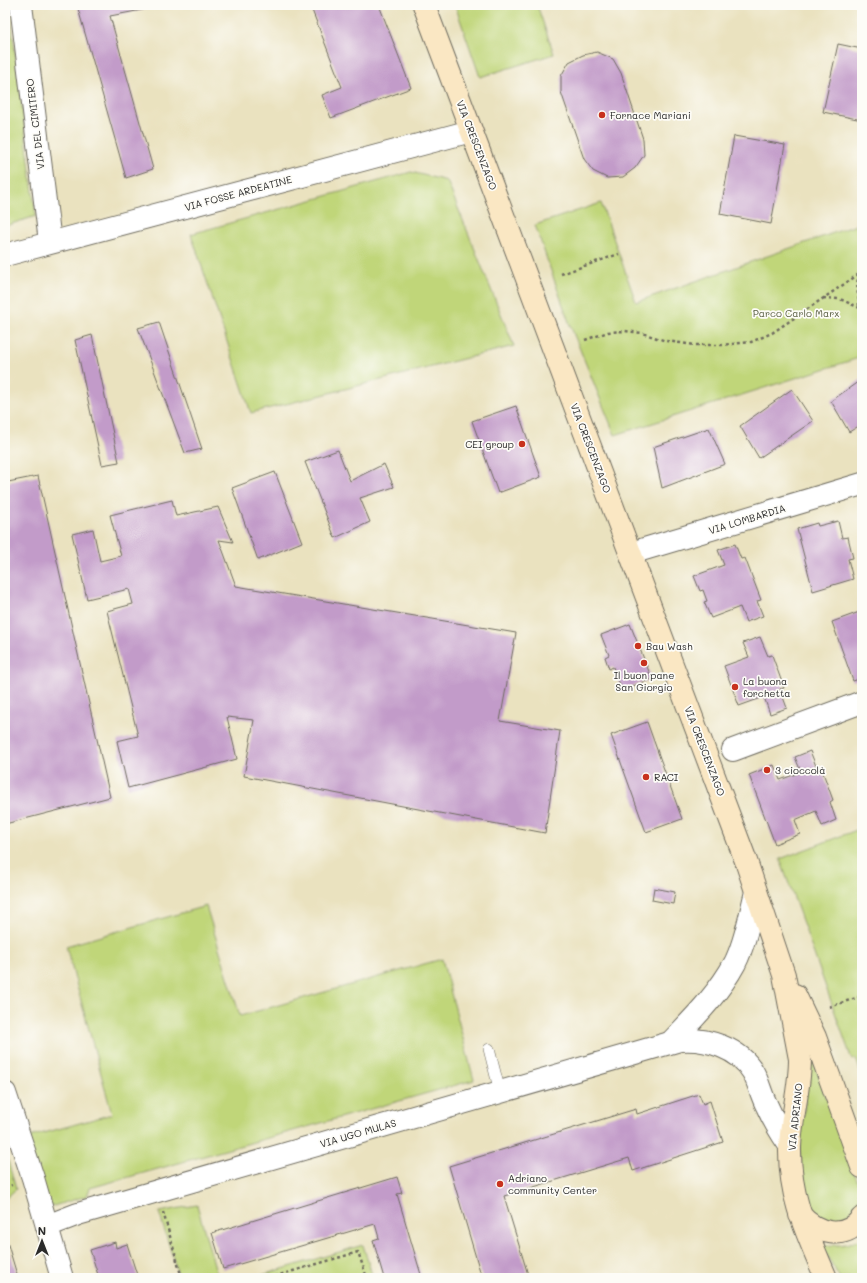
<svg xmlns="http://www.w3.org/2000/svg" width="867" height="1283" font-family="Mali,sans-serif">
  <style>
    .green { fill: #c0d679; stroke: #768052 }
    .building { fill: #c29bc9 }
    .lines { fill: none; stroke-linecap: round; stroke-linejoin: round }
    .lane-casing { stroke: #6e6b5f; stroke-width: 12 }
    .street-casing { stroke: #6e6b5f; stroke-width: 24 }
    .secondary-casing { stroke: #6e6b5f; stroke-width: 24 }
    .path { stroke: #6e6b5f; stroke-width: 2.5; stroke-dasharray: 3 3; stroke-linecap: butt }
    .lane { stroke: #fff; stroke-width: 11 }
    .street { stroke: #fff; stroke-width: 22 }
    .secondary { stroke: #fae7c3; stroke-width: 22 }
    .poi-dot { fill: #c8321e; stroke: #fdfcf7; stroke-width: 1.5 }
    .labels { text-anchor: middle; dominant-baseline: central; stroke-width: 3.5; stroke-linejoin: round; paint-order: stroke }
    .poi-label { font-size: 10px; fill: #2b2b2b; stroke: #fdfcf7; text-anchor: start }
    .street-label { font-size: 10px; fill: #2b2b2b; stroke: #fdfcf7 }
    .park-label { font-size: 10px; fill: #585e42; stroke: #fdfcf7 }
  </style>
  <rect width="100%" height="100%" fill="#fdfcf7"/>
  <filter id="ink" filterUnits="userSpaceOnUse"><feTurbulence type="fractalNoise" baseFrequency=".025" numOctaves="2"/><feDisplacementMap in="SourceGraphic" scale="8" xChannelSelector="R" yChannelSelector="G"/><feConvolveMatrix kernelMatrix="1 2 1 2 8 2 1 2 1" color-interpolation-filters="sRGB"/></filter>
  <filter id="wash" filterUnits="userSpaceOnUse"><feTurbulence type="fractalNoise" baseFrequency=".012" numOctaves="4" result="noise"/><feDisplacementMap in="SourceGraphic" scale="16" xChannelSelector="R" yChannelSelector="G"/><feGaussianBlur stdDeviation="0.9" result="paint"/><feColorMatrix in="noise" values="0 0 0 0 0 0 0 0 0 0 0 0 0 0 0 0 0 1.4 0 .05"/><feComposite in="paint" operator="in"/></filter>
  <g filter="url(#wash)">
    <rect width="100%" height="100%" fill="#eae2bf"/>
    <g class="green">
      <polygon points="5,5 9,5 36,216 5,226"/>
      <polygon points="455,5 537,5 554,54 480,77"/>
      <polygon points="411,172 447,181 514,346 251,413 191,234"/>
      <polygon points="601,203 636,302 862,223 862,357 615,435 570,325 535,225"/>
      <polygon points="862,828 862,1076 856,1059 852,1060 780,859"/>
      <polygon points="206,906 240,1016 442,959 474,1080 90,1188 87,1196 50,1207 19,1140 112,1114 66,946"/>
      <path d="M814 1063 860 1188C860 1223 824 1230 806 1200L799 1146 810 1067Z"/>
      <polygon points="5,1151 16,1189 5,1199"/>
      <polygon points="197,1205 218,1278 179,1278 159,1212"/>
      <path d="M862 1238V1278H840L823 1249 824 1245C838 1246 850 1245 862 1238Z"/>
      <polygon points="363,1245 373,1278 252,1278"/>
    </g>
    <g id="blocks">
      <g class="building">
        <polygon points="77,5 168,5 110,16 153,169 126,178"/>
        <polygon points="310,5 379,5 411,88 331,118 322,95 342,87"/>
        <polygon points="838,44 862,49 862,120 823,112"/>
        <polygon points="597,52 613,59 621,73 643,139 644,155 635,168 623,177 607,178 593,171 584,159 561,92 561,76 569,62 583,55"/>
        <polygon points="734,136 785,145 771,224 720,214"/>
        <polygon points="159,322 202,449 185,453 138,328"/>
        <polygon points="92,335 119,462 102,465 75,340"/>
        <polygon points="862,379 862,424 849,432 831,401"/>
        <polygon points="792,389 813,421 759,458 740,426"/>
        <polygon points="516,406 541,477 498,493 472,421"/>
        <polygon points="709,428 725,464 662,488 653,447"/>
        <polygon points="338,450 350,481 384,464 394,487 360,498 370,522 335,538 305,462"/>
        <polygon points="5,471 8,482 38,476 110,797 5,824"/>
        <polygon points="275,472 302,542 258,560 232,488"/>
        <polygon points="172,500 176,516 218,507 233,542 219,540 236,586 516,633 500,721 560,731 545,833 244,776 254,720 227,717 237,759 128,788 117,741 138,736 107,611 133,604 129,589 87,599 72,534 93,529 100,561 121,556 110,515"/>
        <polygon points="838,521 842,538 848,537 853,558 848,559 853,579 813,591 797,529 817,523 818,526"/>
        <polygon points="735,544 741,559 745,558 761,600 757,601 763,616 746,622 740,607 711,618 704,602 707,601 703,590 700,591 694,576 724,565 718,550"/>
        <polygon points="862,611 862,678 853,681 832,622"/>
        <polygon points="630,624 652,679 622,690 613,667 609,669 605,657 609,655 601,635"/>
        <polygon points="760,637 768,656 772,655 784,688 780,689 787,708 770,714 764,697 739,706 724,666 749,657 743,643"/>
        <polygon points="647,722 682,819 646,832 611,735"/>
        <polygon points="810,751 818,771 822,770 833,800 830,802 836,820 822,826 816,811 795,820 800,834 775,844 749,775 774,765 780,780 801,772 795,757"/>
        <polygon points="654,888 675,892 673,904 652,900"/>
        <polygon points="699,1094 703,1104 710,1101 723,1142 633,1171 629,1158 504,1196 529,1278 482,1278 449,1166 636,1109 637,1114"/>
        <polygon points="397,1177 402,1193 397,1194 422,1278 384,1278 373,1240 379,1238 375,1224 223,1269 212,1233"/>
        <polygon points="5,1235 18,1278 5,1278"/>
        <polygon points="115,1242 116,1248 127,1244 138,1278 99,1278 90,1250"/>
      </g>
    </g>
  </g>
  <g filter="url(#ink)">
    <use href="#blocks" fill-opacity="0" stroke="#6e6b5f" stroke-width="1"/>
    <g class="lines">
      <g class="lane-casing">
        <polyline id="lane" points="489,1049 500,1092"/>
      </g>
      <g class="street-casing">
        <g id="street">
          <polyline points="21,5 50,242"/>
          <polyline points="5,255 471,131"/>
          <polyline points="631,553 862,484"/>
          <polyline points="733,750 862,702"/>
          <path d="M671 1042C694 1018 719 993 735 963 746 941 750 915 756 892"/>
          <polyline points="5,1093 33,1178 62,1278"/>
          <path d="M47 1226 78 1214 680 1040C707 1038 739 1048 753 1072 759 1083 761 1095 767 1106 773 1120 781 1133 790 1146"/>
        </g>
      </g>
      <g class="secondary-casing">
        <g id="secondary">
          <path d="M424 5 746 861 784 975 800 1059C800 1089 791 1118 790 1147 789 1198 807 1233 826 1278"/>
          <polyline points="795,995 815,1037 862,1167"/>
          <path d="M800 1215C817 1234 845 1241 862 1218"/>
        </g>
      </g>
      <g class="path">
        <polyline points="561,274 619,254"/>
        <polyline points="823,298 840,299 862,309"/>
        <polyline points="859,306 857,283 860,273"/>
        <polyline points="585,340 608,332 625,331 642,333 666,341 695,345 722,345 751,342 772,333 862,272"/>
        <polyline points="829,1007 862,996"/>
        <polyline points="5,1187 12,1185"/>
        <polyline points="163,1212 182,1278"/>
        <polyline points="269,1278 358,1252 367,1278"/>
      </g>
      <use href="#lane" class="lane"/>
      <use href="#street" class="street"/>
      <use href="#secondary" class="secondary"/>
    </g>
  </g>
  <g class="poi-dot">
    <circle cx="602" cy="115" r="4"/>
    <circle cx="522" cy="444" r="4"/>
    <circle cx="638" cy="646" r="4"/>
    <circle cx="644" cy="663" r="4"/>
    <circle cx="735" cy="687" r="4"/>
    <circle cx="767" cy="770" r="4"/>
    <circle cx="646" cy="777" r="4"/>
    <circle cx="500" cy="1184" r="4"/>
  </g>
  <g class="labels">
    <g class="poi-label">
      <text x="610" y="115">Fornace Mariani</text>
      <text x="514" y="444" text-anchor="end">CEI group</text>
      <text x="646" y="646">Bau Wash</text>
      <text x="644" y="675" text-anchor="middle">Il buon pane<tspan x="644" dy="12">San Giorgio</tspan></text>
      <text x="743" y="681">La buona<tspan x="743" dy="12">forchetta</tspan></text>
      <text x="775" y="770">3 cioccolà</text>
      <text x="654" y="777">RACI</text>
      <text x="508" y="1178">Adriano<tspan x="508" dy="12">community Center</tspan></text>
    </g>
    <g class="street-label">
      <text transform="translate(35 124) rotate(-97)">VIA DEL CIMITERO</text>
      <text transform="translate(477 145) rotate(69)">VIA CRESCENZAGO</text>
      <text transform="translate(238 193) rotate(-15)">VIA FOSSE ARDEATINE</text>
      <text transform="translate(591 448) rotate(69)">VIA CRESCENZAGO</text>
      <text transform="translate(747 519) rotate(-17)">VIA LOMBARDIA</text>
      <text transform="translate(705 751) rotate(69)">VIA CRESCENZAGO</text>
      <text transform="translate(795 1117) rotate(-84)">VIA ADRIANO</text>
      <text transform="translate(358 1133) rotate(-16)">VIA UGO MULAS</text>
    </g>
    <g class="park-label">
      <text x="796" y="313">Parco Carlo Marx</text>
    </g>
  </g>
  <rect width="867" height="1283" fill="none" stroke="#fdfcf7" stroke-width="20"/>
  <g transform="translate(42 1241)" stroke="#fdfcf7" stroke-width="3" paint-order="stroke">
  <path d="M0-3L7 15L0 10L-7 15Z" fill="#2b2b2b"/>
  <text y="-6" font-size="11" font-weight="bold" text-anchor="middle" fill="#2b2b2b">N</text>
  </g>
</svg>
